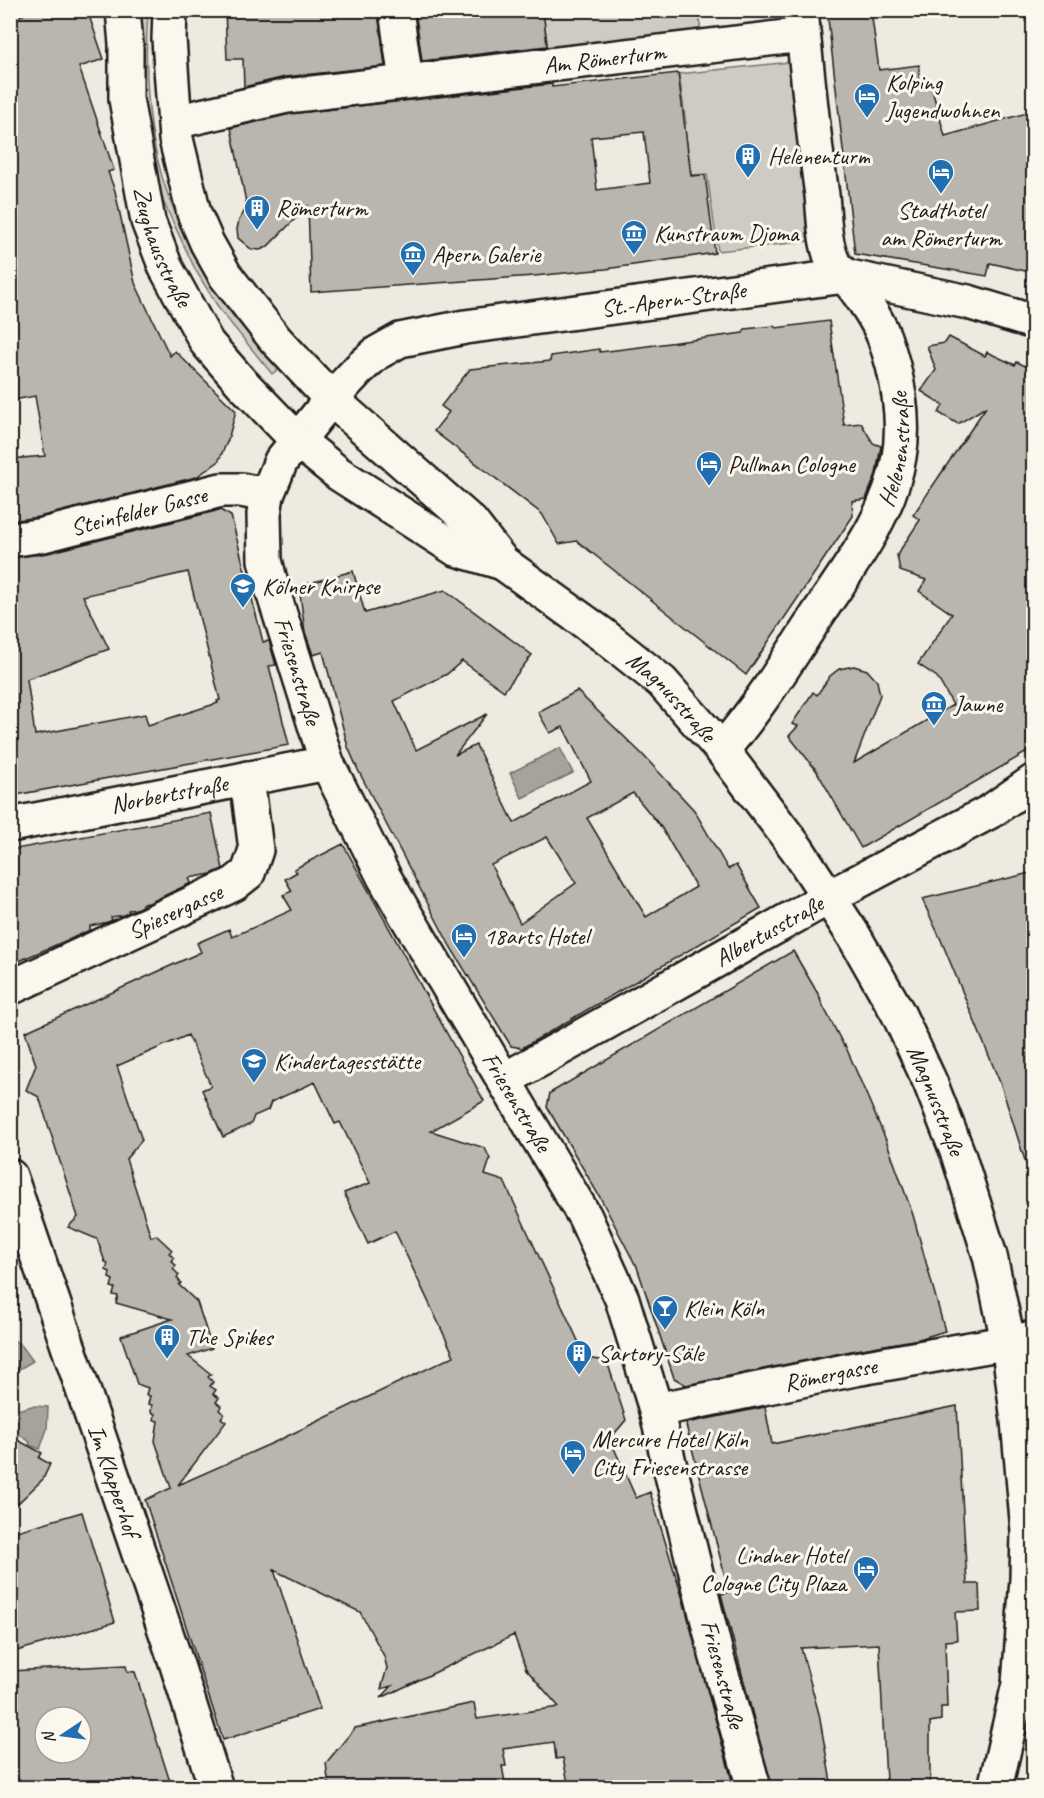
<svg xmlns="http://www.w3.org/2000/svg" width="1044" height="1798" font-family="Caveat,sans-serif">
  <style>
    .green { fill: #ceccc2; stroke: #75746f; stroke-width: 1.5 }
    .water { fill: #a6a39d; stroke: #6f6d69; stroke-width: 1.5 }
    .building { fill: #b9b6af; stroke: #1c1c1c; stroke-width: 1.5; fill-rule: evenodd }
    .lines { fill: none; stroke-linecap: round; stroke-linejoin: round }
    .street-casing { stroke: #1c1c1c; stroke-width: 38 }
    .secondary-casing { stroke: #1c1c1c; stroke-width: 38 }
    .street { stroke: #fbf7ec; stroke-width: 33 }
    .secondary { stroke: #fbf7ec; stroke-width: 33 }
    .labels { text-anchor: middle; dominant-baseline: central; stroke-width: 6; stroke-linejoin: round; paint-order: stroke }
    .street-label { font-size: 24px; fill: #1c1c1c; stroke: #fbf7ec }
    .poi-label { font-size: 24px; fill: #1c1c1c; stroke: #fbf7ec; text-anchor: start }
  </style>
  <rect width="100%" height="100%" fill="#eeeadf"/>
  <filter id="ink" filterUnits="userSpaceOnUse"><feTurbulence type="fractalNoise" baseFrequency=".0167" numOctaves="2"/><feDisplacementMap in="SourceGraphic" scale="12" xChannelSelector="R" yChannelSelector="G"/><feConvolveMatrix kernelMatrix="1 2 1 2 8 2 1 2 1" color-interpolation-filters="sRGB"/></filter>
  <g filter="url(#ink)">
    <g class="green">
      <polygon points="717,10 717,12 699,15 701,32 548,50 543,11"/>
      <path d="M140 11H148C144 71 147 135 167 192 173 209 182 225 189 242 198 261 208 281 220 298 237 323 259 345 281 367L272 374 220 310 196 271 154 182 143 116Z"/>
      <polygon points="790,62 809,241 718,251 707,174 692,175 684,125 686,124 679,74"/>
    </g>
    <g class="water">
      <polygon points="560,748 573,773 522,798 510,773"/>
      <polygon points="10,1337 22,1346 33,1361 11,1374"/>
      <polygon points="32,1406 48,1407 47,1429 40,1449 29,1445 30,1442 18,1434 15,1435 11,1431 13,1411"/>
    </g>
    <g class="building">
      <polygon points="35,10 87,10 104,59 79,67 114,170 108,172 115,191 135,283 170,356 175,351 236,411 228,440 218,462 196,477 39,517 10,521 10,459 45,456 35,396 13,400 10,379 10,20"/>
      <polygon points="225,10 378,10 385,66 285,77 244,87 243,59 227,59"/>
      <polygon points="415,10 543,10 547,46 422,61"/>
      <polygon points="827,10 871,10 879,70 919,65 919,79 929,79 945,136 1034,111 1034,273 990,263 987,276 855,254"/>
      <path d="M678 73 691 176 705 175 715 253 606 269 534 276 311 292 308 206 267 247 260 250 251 249 238 238 237 229 239 220 247 207 231 128 290 114 552 84V87ZM644 132 650 183 597 190 591 137Z"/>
      <polygon points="829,321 844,425 861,423 873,443 881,446 876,474 866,499 852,501 853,516 746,675 577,541 559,544 542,514 434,431 449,412 441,406 470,369 550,361 551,356 599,349 600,352 640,347 743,333 745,329 774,326 776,328"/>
      <polygon points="949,337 985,356 987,352 1015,365 1017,362 1034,370 1034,748 861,848 816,770 789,736 798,726 792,724 813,692 817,695 830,676 839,669 854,666 867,670 877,681 880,695 854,763 953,705 937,677 918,664 952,614 919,591 926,580 900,571 897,555 920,520 913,515 986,407 958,424 939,413 943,405 921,391 936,370 927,346 945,343"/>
      <path d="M220 510 231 516 263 642 269 641 276 665 269 666 289 745 10 796V558L48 553ZM188 572 220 700 217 701 218 703 148 725 145 714 35 735 27 679 109 649 83 596Z"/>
      <path d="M353 571 365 613 445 590 532 655 504 691 462 661 447 674 394 701 416 750 487 714 455 755 476 745 514 823 591 781 563 727 550 733 538 712 577 691 642 754 694 810 728 869 736 865 761 908 522 1048 511 1046 450 946 358 770 348 747 323 652 313 655 305 632 299 586ZM633 793 661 827 696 887 646 917 587 818ZM547 837 576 883 520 923 491 865Z"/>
      <polygon points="211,813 223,869 211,874 189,878 191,883 149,903 142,904 142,906 136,909 128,910 129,912 124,915 111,917 112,920 108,922 90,926 90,930 10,965 10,850"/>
      <path d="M343 844 484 1101 431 1131 485 1148 490 1159 485 1175 504 1181 586 1358 607 1361 626 1420 610 1439 636 1498 650 1492 684 1603 734 1788H569L563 1758 556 1759 554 1742 503 1749 506 1766H502L506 1788H366V1784L329 1787 326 1763 355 1728 474 1703 477 1719 559 1707 526 1669 514 1635 381 1698 392 1686 381 1689 387 1668 384 1656 360 1612 274 1570 320 1709 223 1740 145 1500 171 1488 155 1441 158 1421 154 1420 155 1414 151 1412 152 1405 148 1404 150 1396 146 1395 148 1388 137 1384 121 1336 172 1319 116 1303 118 1296 113 1295 115 1288 111 1287 113 1280 109 1278 110 1272 106 1270 108 1263 105 1262 97 1239 68 1227 78 1217 39 1097 26 1090 36 1065 25 1032 201 952 197 943 229 929 232 937 292 910 283 895 292 891 285 879 297 872 294 869ZM188 1035 211 1086 202 1090 223 1137 251 1124 254 1116 268 1110 271 1102 315 1082 335 1124 340 1122 370 1183 344 1193 368 1244 395 1231 454 1356 277 1441 178 1485 226 1422 221 1418 224 1414 219 1410 221 1406 216 1402 219 1398 213 1394 216 1390 210 1386 213 1382 208 1377 211 1374 188 1356 212 1348 197 1302 179 1285 181 1283 177 1278 179 1275 173 1269 176 1266 172 1261 174 1258 169 1253 172 1250 156 1235 151 1237 126 1159 142 1140 117 1066Z"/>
      <polygon points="1034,872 1034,1169 1028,1170 1001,1085 941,940 922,899"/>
      <polygon points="793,951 821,999 820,1000 844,1046 845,1045 886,1140 913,1215 945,1331 919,1339 851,1351 686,1385 674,1378 636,1264 635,1264 601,1199 547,1107 550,1093"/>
      <polygon points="957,1406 967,1584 979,1584 980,1611 955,1612 957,1640 945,1641 947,1707 941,1707 941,1720 930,1722 930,1788 895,1788 895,1781 886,1781 879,1644 801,1648 819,1714 832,1788 772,1788 721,1594 729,1592 686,1425 687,1423 765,1407 772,1444"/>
      <polygon points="10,1436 42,1453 39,1458 50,1464 43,1479 10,1511"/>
      <polygon points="82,1512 115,1622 10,1653 10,1533"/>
      <path d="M126 1665 127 1671 135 1672 172 1788H10V1671ZM45 1717H81V1753H45Z"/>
    </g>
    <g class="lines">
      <g class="street-casing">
        <g id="street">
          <polyline points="396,10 406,81"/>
          <path id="s1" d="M175 122 287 96 803 35"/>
          <path id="s2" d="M10 540 43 535 221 490H241L267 495"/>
          <path id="s3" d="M722 750C758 708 787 662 816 617 849 567 889 517 899 457 906 419 897 372 884 337 877 318 858 291 845 276 841 271 835 268 833 262 824 243 824 216 822 195 813 134 807 72 801 10"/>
          <path id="s4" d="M10 825 327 763"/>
          <path id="s5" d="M10 988 234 884 248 873 256 850 247 778"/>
          <path id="s6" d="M504 1080 829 897 991 811 1034 781"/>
          <path id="s7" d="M10 1176 177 1665 216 1788"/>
          <path id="s8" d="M656 1410 855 1369 1034 1338"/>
          <path id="s9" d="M754 1788 716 1654 656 1410 622 1299 585 1217 404 912 384 877 327 763 273 592 265 560 264 514 267 495 281 461 331 399 359 369 377 353 400 340 465 327 845 276 968 302 1034 322"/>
        </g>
      </g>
      <g class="secondary-casing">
        <g id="secondary">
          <path id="s10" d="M123 10 126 44V99L148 221 166 268 207 343 241 382 297 440 339 474 456 549 503 563"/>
          <path id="s11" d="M170 10 169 39 176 139 194 213 207 243 225 275 275 339 331 399 471 522 503 563 603 635 662 682 722 750 797 849 854 936 898 1013 930 1082 958 1154 990 1256 1008 1341 1018 1421 1028 1531 1027 1579 1019 1684 995 1788"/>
        </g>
      </g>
      <use href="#street" class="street"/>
      <use href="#secondary" class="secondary"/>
    </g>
  </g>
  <defs>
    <g id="hotel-pin" transform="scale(1.35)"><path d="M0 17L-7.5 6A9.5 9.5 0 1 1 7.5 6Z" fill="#1f6fb2" stroke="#fbf7ec"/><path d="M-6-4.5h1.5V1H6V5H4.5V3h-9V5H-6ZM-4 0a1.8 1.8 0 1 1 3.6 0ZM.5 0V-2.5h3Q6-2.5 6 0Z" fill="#fff"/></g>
    <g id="building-pin" transform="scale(1.35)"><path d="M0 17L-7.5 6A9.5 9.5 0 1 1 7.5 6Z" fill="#1f6fb2" stroke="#fbf7ec"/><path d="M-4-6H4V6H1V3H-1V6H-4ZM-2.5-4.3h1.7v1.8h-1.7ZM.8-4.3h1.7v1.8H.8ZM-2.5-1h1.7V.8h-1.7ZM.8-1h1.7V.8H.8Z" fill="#fff"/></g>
    <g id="museum-pin" transform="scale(1.35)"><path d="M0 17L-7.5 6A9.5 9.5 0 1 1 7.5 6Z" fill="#1f6fb2" stroke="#fbf7ec"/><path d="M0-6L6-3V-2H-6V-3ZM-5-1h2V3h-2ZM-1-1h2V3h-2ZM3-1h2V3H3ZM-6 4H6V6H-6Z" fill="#fff"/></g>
    <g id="school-pin" transform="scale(1.35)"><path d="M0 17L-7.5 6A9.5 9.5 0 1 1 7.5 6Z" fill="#1f6fb2" stroke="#fbf7ec"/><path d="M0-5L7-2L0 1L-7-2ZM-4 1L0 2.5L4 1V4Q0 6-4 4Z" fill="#fff"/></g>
    <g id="bar-pin" transform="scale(1.35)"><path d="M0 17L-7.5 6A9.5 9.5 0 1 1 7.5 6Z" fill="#1f6fb2" stroke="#fbf7ec"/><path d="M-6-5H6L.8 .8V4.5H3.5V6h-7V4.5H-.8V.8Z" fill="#fff"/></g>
  </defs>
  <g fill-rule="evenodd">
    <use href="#hotel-pin" x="867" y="96"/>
    <use href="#building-pin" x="748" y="156"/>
    <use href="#hotel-pin" x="941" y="172"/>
    <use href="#building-pin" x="257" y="208"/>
    <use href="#museum-pin" x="634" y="233"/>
    <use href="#museum-pin" x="413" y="254"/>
    <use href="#hotel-pin" x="709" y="464"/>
    <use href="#school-pin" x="243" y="586"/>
    <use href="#museum-pin" x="934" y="704"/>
    <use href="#hotel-pin" x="464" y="936"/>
    <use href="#school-pin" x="254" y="1061"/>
    <use href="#bar-pin" x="665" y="1308"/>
    <use href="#building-pin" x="167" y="1337"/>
    <use href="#building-pin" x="579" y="1353"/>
    <use href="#hotel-pin" x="573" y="1453"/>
    <use href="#hotel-pin" x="866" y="1569"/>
  </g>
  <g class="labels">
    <g class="street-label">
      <text stroke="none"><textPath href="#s1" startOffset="435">Am Römerturm</textPath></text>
      <text stroke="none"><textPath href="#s10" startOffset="242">Zeughausstraße</textPath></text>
      <text stroke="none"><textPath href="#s9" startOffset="1881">St.-Apern-Straße</textPath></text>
      <text stroke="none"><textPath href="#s3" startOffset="352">Helenenstraße</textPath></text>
      <text stroke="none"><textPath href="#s2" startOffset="132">Steinfelder Gasse</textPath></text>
      <text transform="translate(298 671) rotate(73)">Friesenstraße</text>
      <text stroke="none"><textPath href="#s11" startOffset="892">Magnusstraße</textPath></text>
      <text stroke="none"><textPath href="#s4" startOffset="162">Norbertstraße</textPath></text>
      <text stroke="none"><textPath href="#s5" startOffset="182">Spiesergasse</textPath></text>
      <text stroke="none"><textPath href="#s6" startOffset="304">Albertusstraße</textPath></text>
      <text stroke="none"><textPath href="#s11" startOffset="1378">Magnusstraße</textPath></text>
      <text transform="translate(517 1102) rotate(59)">Friesenstraße</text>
      <text stroke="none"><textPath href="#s8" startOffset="178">Römergasse</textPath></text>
      <text stroke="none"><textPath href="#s7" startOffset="322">Im Klapperhof</textPath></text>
      <text transform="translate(723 1674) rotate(75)">Friesenstraße</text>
    </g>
    <g class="poi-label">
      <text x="886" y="82">Kolping<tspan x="886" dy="28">Jugendwohnen</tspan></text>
      <text x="768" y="156">Helenenturm</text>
      <text x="276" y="208">Römerturm</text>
      <text x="941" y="210" text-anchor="middle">Stadthotel<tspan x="941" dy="28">am Römerturm</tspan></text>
      <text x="654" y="233">Kunstraum Djoma</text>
      <text x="432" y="254">Apern Galerie</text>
      <text x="728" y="464">Pullman Cologne</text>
      <text x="262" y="586">Kölner Knirpse</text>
      <text x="954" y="704">Jawne</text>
      <text x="484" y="936">18arts Hotel</text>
      <text x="274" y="1061">Kindertagesstätte</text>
      <text x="684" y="1308">Klein Köln</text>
      <text x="186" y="1337">The Spikes</text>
      <text x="598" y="1353">Sartory-Säle</text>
      <text x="592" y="1439">Mercure Hotel Köln<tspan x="592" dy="28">City Friesenstrasse</tspan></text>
      <text x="846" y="1555" text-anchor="end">Lindner Hotel<tspan x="846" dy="28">Cologne City Plaza</tspan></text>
    </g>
  </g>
  <rect width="1044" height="1798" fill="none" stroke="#fbf7ec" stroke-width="36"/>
  <rect x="18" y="18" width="1008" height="1762" fill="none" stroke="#1c1c1c" stroke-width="2" filter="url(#ink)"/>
  <g transform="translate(63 1735) rotate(257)"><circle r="28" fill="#fbf7ec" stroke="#a29f99" stroke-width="1.5"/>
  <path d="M0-4.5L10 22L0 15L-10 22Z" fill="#1f6fb2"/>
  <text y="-9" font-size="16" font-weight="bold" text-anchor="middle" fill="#1c1c1c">N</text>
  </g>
</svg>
